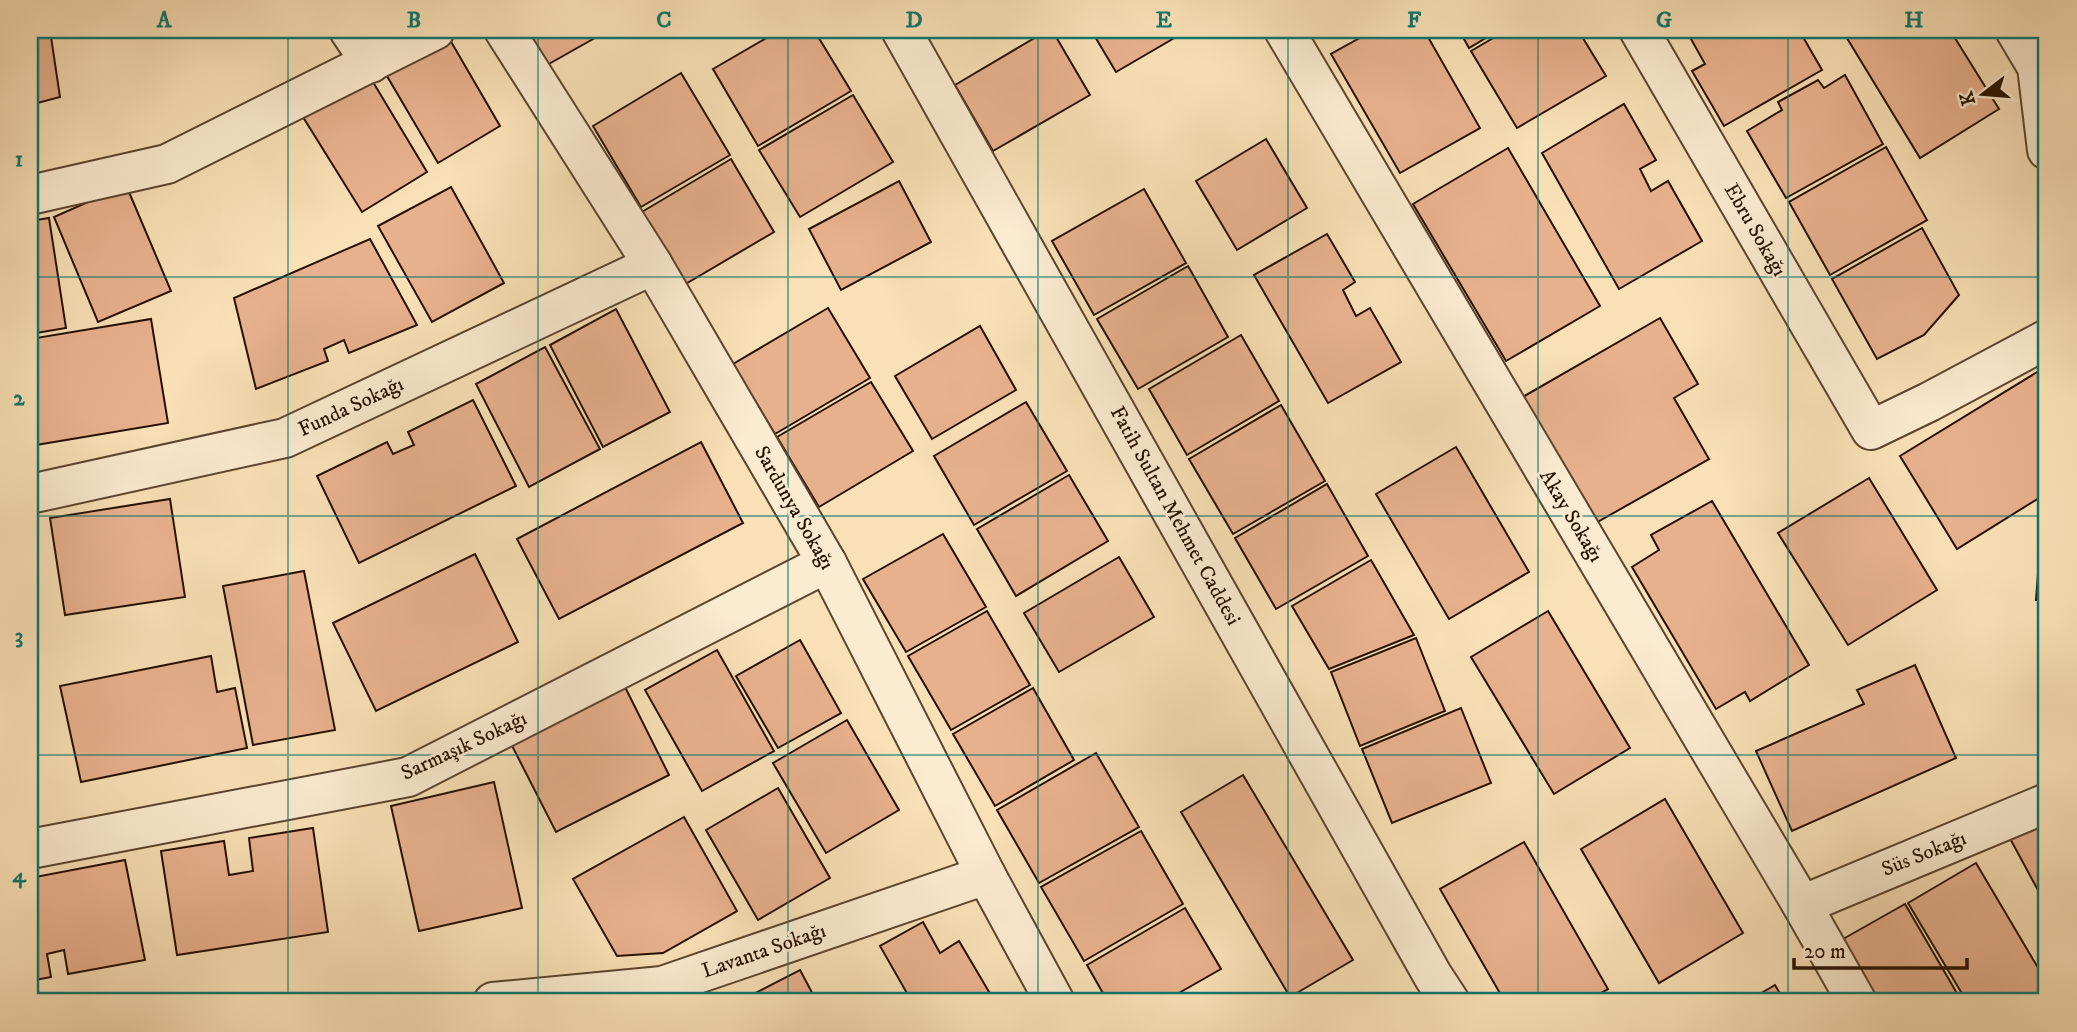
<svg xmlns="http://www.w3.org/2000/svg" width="2077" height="1032" font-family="'IM FELL DW Pica',serif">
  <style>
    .building { fill: #e8b18e; stroke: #261000; stroke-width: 2 }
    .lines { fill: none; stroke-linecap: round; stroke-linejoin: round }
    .minor-casing { stroke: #5b442e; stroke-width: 42 }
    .minor { stroke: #fbebd0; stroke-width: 38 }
    .grid { fill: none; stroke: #0f766e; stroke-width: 2; stroke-opacity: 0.55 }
    .labels { text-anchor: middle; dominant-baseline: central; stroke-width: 5; stroke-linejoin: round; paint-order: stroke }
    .street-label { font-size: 21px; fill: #261000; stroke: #fbebd0 }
    .neatline { fill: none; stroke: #0f766e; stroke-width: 2.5 }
    .grid-label { font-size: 23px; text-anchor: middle; font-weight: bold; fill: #0f766e }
  </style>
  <rect width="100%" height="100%" fill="#f9e0b6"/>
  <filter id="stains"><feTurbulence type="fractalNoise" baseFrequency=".00286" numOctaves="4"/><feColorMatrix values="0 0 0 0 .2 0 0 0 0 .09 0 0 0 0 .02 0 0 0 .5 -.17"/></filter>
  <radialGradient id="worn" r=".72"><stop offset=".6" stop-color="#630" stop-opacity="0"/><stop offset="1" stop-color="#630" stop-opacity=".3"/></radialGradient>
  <g class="building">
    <polygon points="30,30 50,30 60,97 30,105"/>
    <polygon points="527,30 609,30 547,65"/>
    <polygon points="780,30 814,30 851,91 758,146 713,69"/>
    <polygon points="1048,30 1052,30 1090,95 993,151 955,85"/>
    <polygon points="1091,30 1188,30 1116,72"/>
    <polygon points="1374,30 1424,30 1480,128 1400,173 1331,54"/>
    <polygon points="1459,30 1499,30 1469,48"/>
    <polygon points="1507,30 1578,30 1606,76 1517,128 1471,51"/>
    <polygon points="1686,30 1799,30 1822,70 1724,126 1692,71 1705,64"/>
    <polygon points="1842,30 1950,30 1999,109 1920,158"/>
    <polygon points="446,33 500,126 438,163 384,71"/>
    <polygon points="681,73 730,155 641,207 593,126"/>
    <polygon points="1845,75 1883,144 1786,198 1747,131 1782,110 1778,102 1818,80 1824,88"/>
    <polygon points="370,77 427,172 362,212 303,117"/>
    <polygon points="853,95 893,162 800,217 759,150"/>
    <polygon points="1624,104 1656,160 1640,169 1651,191 1668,181 1702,241 1619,289 1542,153"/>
    <polygon points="1266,139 1307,208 1237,250 1196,181"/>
    <polygon points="1886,147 1927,220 1830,275 1789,202"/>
    <polygon points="1508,148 1600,306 1506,361 1413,204"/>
    <polygon points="731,159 774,232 672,292 630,219"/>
    <polygon points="899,181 931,242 841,290 809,229"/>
    <polygon points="126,185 171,291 98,322 54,217"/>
    <polygon points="451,187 504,283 432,322 378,226"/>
    <polygon points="1144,189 1186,263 1094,315 1052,241"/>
    <polygon points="49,218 66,328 30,334 30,221"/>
    <polygon points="1922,228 1959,295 1924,335 1877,359 1832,279"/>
    <polygon points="1327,234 1355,282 1343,290 1356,316 1370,308 1401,362 1328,403 1254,275"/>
    <polygon points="370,239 417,325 349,353 344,340 324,349 328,361 256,389 234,298"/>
    <polygon points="1188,266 1228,337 1138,389 1097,319"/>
    <polygon points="828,308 870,378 775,434 733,364"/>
    <polygon points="616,309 670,412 603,447 550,345"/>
    <polygon points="1660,318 1698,384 1674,398 1709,459 1594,524 1521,398"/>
    <polygon points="151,319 168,423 30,446 30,339"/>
    <polygon points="980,326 1016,390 932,439 895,376"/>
    <polygon points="1241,335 1279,401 1187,455 1149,389"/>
    <polygon points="545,347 600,449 529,487 476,384"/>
    <polygon points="2047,366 2047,493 1957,549 1900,456"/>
    <polygon points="871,382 913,451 819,507 777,437"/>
    <polygon points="473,400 516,486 359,563 317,476 387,442 393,454 414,445 408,432"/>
    <polygon points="1026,402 1067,471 974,525 934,456"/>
    <polygon points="1281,405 1325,481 1233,534 1189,459"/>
    <polygon points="701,442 743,523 559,619 517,539"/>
    <polygon points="1456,447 1529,572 1449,619 1376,494"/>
    <polygon points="1069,475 1108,541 1016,596 977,529"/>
    <polygon points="1869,478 1937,590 1848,645 1778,533"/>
    <polygon points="1327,484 1368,556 1276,609 1235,538"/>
    <polygon points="170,499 185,597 65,615 50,518"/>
    <polygon points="1712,501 1809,665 1750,701 1745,692 1716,709 1632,567 1659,550 1651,535"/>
    <polygon points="943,534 986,607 906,652 863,579"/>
    <polygon points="2041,535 2047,535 2047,600 2036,600"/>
    <polygon points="475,554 518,642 376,711 333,623"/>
    <polygon points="1119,557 1154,617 1059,672 1024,613"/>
    <polygon points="1371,560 1414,635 1329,669 1292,606"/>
    <polygon points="304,571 335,730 253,745 223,586"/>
    <polygon points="987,611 1030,685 951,730 908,656"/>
    <polygon points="1548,611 1630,748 1554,794 1471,657"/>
    <polygon points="1416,638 1445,711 1360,746 1331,672"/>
    <polygon points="800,640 841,713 778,748 736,676"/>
    <polygon points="717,650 774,751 702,791 645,690"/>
    <polygon points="211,656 217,692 235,688 247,748 81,782 60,686"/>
    <polygon points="1915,665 1956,758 1792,831 1756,751 1864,704 1857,690"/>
    <polygon points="618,673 669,775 556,832 504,730"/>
    <polygon points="1033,688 1074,760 995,806 953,734"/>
    <polygon points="1461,708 1491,783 1392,823 1362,749"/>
    <polygon points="847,720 899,810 826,853 773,763"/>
    <polygon points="1096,753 1139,827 1039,883 997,810"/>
    <polygon points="1243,775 1353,960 1290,997 1181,812"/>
    <polygon points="494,782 522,908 419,931 391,806"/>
    <polygon points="778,788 830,878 758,920 706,830"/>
    <polygon points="1665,799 1743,933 1659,983 1581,849"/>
    <polygon points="2047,814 2047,907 2006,831"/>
    <polygon points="684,817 737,911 663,953 617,956 573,879"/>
    <polygon points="313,828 328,932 177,955 161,851 224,841 229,875 253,871 249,838"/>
    <polygon points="1141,831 1183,904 1084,961 1041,887"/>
    <polygon points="1524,842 1608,989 1585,1002 1505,1002 1440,889"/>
    <polygon points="125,860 145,960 68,974 64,950 47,954 51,977 30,981 30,878"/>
    <polygon points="1976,863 2047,983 2047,1002 1967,1002 1908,903"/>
    <polygon points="1905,904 1962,1002 1907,1002 1904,995 1892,1002 1870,1002 1836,943"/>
    <polygon points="1185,908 1221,969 1163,1002 1108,1002 1087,965"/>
    <polygon points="923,922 940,953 959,941 995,1002 912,1002 880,946"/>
    <polygon points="800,970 817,1002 738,1002"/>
    <polygon points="1775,985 1785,1002 1746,1002"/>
  </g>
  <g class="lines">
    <g class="minor-casing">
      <g id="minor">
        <polyline points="349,30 371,63"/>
        <polyline points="504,30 653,265 827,563 986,875 1055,1002"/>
        <polyline points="901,30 1433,976 1450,1002"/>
        <polyline points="1284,30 1802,905 1857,1002"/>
        <polyline points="1639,30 1871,430 1929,402 2047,339"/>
        <polyline points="2015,30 2037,67 2047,150"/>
        <polyline points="30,195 167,164 435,30"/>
        <polyline points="30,494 285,438 653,265"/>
        <polyline points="30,849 408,777 827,563"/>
        <polyline points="1802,905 2047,803"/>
        <polyline points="493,1002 662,986 986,875"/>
      </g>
    </g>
    <use href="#minor" class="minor"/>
  </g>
  <path class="grid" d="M288 30V1002M538 30V1002M788 30V1002M1038 30V1002M1288 30V1002M1538 30V1002M1788 30V1002M30 277H2047M30 516H2047M30 755H2047"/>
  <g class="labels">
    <g class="street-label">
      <text transform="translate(1755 230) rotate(60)">Ebru Sokağı</text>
      <text transform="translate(351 407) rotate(-25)">Funda Sokağı</text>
      <text transform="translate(794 508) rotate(60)">Sardunya Sokağı</text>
      <text transform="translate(1175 516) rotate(61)">Fatih Sultan Mehmet Caddesi</text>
      <text transform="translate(1571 516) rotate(59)">Akay Sokağı</text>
      <text transform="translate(464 746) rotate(-25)">Sarmaşık Sokağı</text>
      <text transform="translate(1924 854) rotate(-22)">Süs Sokağı</text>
      <text transform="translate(764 951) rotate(-19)">Lavanta Sokağı</text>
    </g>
  </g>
  <rect width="2077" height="1032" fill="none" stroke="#f9e0b6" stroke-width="77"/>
  <g transform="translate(1983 94) rotate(254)" stroke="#fbebd0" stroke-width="5" paint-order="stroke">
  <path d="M0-5L12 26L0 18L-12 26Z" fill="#261000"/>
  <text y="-10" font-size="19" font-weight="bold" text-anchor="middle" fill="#261000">K</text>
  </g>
  <path d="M1794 958v10h173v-10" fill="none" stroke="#261000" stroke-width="3.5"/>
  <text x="1804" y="958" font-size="21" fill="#261000" stroke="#fbebd0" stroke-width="5" paint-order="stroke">20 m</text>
  <rect x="38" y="38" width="2000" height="955" class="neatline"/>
  <g class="grid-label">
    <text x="164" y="27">A</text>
    <text x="414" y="27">B</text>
    <text x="664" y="27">C</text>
    <text x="914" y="27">D</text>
    <text x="1164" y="27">E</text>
    <text x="1414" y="27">F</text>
    <text x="1664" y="27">G</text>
    <text x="1914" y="27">H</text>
    <text x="19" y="166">1</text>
    <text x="19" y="405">2</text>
    <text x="19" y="643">3</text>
    <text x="19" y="882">4</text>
  </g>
  <rect width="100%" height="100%" filter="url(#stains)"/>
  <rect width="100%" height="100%" fill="url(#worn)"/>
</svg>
